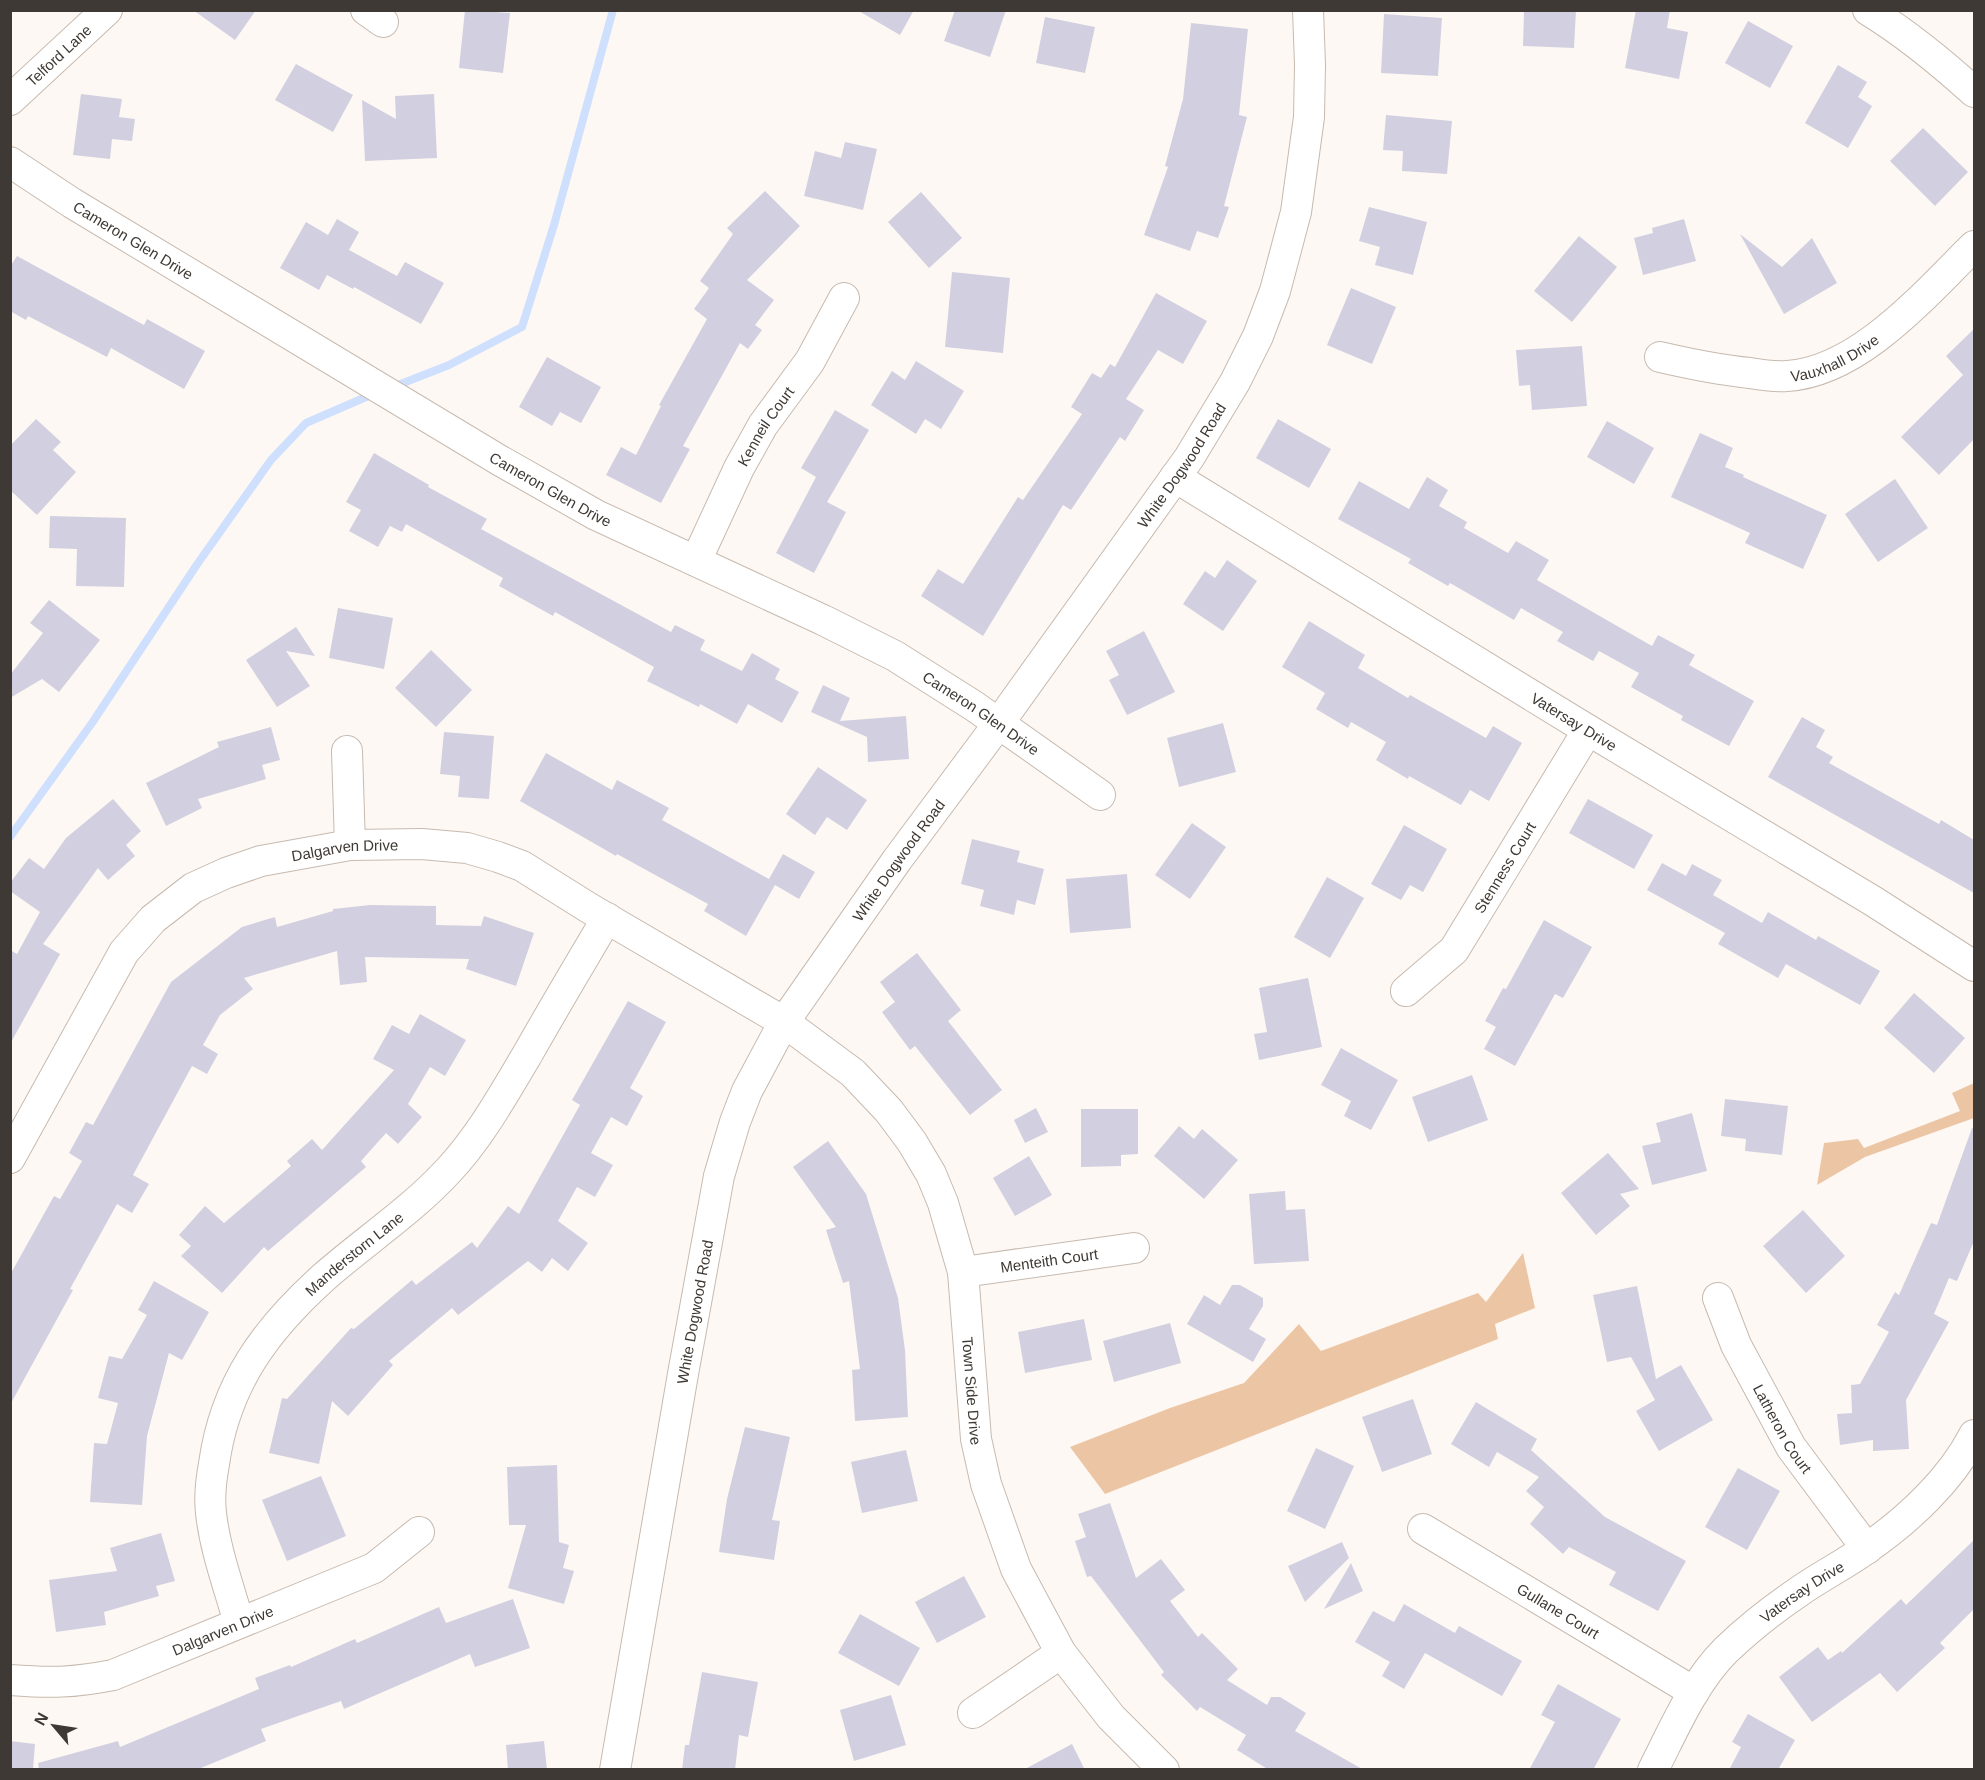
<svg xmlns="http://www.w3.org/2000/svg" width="1985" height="1780" font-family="Helvetica,sans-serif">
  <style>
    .green { fill: #ecc6a4 }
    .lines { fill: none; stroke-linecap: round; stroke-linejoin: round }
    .stream { stroke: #cee0fe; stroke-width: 8 }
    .building { fill: #d2d0e0 }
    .minor-casing { stroke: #c7baaf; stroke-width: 32 }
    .minor { stroke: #fff; stroke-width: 30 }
    .labels { text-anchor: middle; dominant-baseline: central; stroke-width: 5; stroke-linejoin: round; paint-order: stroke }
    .street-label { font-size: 15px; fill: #3e3934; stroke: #fef8f4 }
  </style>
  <rect width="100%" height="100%" fill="#fef8f4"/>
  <g class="green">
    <polygon points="1974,1083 1974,1118 1865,1157 1817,1185 1824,1143 1858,1139 1864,1148 1960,1111 1952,1093"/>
    <polygon points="1523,1253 1535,1308 1495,1324 1498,1339 1105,1494 1070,1447 1170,1408 1244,1383 1299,1324 1321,1351 1478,1293 1486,1302"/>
  </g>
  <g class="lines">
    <g class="stream">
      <polyline points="393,387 449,365 522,327 554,225 613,10"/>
      <polyline points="10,837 92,723 198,563 271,460 306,423 373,394"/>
    </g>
  </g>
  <g class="building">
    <polygon points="193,10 256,10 235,40"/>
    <polygon points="465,10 510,13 503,73 459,68"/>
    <polygon points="857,10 914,10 900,35"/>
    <polygon points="955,10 1006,10 990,57 944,41"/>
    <polygon points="1524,10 1576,10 1574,48 1523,46"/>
    <polygon points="1636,10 1670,10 1667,28 1688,32 1679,79 1625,68"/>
    <polygon points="1384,14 1442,18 1438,76 1381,73"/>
    <polygon points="1045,17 1095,27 1085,73 1036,63"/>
    <polygon points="1748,21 1793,46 1770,88 1725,63"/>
    <polygon points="1191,23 1248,29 1239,115 1247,117 1224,206 1229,207 1218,238 1197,231 1190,251 1144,235 1168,167 1165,166 1183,99"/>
    <polygon points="296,64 353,95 333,132 275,100"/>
    <polygon points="1838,65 1867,82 1858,97 1872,106 1848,148 1805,123"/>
    <polygon points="81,94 122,99 119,117 135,119 132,141 112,139 110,159 73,155"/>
    <polygon points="434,94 437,158 365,161 362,100 396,119 395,96"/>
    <polygon points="1386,115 1452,121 1447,174 1402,171 1403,151 1383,150"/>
    <polygon points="1923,128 1968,172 1935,206 1890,161"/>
    <polygon points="845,142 877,149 863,210 804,196 815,151 841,158"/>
    <polygon points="765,191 800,226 747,280 774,300 755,325 762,330 748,349 740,343 683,446 690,449 661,503 606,475 621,447 636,455 661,406 659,405 707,319 694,309 709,288 700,281 733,234 727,228"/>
    <polygon points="921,192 962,238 929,268 888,222"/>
    <polygon points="1369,207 1427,222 1413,275 1375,265 1380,247 1359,241"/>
    <polygon points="337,219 359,232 349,250 397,276 405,262 444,283 421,324 354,287 353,289 327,275 319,290 280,268 306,222 328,235"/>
    <polygon points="1684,219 1696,261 1643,275 1634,238 1653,233 1652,228"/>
    <polygon points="1740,234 1782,267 1812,238 1837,283 1784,314"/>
    <polygon points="1579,236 1617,267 1572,322 1534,291"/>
    <polygon points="17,256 144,325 147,319 205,351 184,389 111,348 107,357 28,316 26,320 10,311 10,267"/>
    <polygon points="952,272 1010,278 1003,353 945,347"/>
    <polygon points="1351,288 1396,307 1372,364 1327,345"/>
    <polygon points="1156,293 1207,321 1183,364 1158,350 1126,399 1144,410 1125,441 1120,437 1071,510 1063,505 983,636 921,596 938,569 963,584 1018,497 1023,500 1082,414 1071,407 1092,373 1101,378 1110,364 1115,367"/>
    <polygon points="1974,329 1974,439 1939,475 1901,437 1963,375 1946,356"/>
    <polygon points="1582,346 1587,406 1532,410 1530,385 1519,386 1516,350"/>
    <polygon points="547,357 601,387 581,423 560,412 552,426 519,407"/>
    <polygon points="916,361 964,391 941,429 925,419 916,434 871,405 892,371 905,380"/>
    <polygon points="835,410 869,430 827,502 846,512 814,573 776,553 816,477 801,468"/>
    <polygon points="36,419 61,442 53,450 76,472 37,515 10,490 10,446"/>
    <polygon points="1278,419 1331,449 1309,488 1256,458"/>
    <polygon points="1607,421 1654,448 1634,484 1587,457"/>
    <polygon points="1700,433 1733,448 1725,467 1744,475 1743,477 1827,515 1803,569 1745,543 1750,533 1671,497"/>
    <polygon points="374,453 429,485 428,487 487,519 481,529 671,632 675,625 705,640 700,650 742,671 752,653 780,669 775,679 799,692 782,723 748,704 737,724 700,704 699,707 647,681 654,667 555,612 553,616 499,586 503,578 406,524 402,532 390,526 378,547 349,531 361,510 346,502"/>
    <polygon points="1427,477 1448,490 1439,506 1467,522 1464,528 1508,553 1516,541 1549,560 1537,580 1652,646 1658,635 1695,655 1689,665 1754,701 1729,746 1681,720 1683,716 1631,687 1639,673 1599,651 1593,661 1557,641 1563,632 1521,608 1514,620 1450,583 1448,586 1408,563 1411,559 1338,519 1359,481 1409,509"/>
    <polygon points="1895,479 1928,528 1878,562 1845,514"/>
    <polygon points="50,516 126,518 124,587 76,586 77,549 49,548"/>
    <polygon points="1227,560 1257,581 1223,631 1183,604 1205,571 1215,578"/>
    <polygon points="49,600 100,640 59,692 42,679 10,698 10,675 43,633 30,623"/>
    <polygon points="338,608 393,618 384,669 329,658"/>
    <polygon points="1309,621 1365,655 1358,668 1408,698 1410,695 1486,738 1493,726 1522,743 1489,801 1470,790 1461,805 1409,776 1408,779 1376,760 1386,742 1351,722 1348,728 1316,709 1325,693 1282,667"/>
    <polygon points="296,627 315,656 286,651 310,686 277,707 246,660"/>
    <polygon points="1144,631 1175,692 1127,715 1109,680 1119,675 1106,651"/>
    <polygon points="431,650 472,690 436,727 395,688"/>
    <polygon points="823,685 850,698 840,721 906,716 909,759 868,762 867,737 811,712"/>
    <polygon points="1802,717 1825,730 1816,747 1833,757 1829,763 1939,824 1941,820 1974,840 1974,893 1768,777"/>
    <polygon points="1223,723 1236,772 1179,787 1167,738"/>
    <polygon points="271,727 280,760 262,765 266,779 198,799 202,808 166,826 146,783 219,747 217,742"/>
    <polygon points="444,732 494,736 489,799 458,797 460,776 440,774"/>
    <polygon points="546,753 612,790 617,780 669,808 662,820 769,879 783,854 815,872 799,899 775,885 746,936 704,911 708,904 617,854 616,856 520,801"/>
    <polygon points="818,767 867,800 847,830 827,817 815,835 786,814"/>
    <polygon points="113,799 141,831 126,845 135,856 108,880 98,868 43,944 60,954 10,1044 10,950 17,954 40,912 10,891 10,883 29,858 44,869 66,838"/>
    <polygon points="1588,799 1653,835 1634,869 1569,833"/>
    <polygon points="1192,823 1226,847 1190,899 1155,875"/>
    <polygon points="1404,825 1447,849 1423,892 1410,885 1401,900 1371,884"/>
    <polygon points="972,839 1020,851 1017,862 1044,869 1035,905 1017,900 1014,915 980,906 984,890 961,884"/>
    <polygon points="1662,863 1686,876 1692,864 1722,880 1713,895 1762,923 1768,912 1816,940 1818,936 1880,971 1860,1005 1786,964 1778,978 1718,944 1725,933 1647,890"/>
    <polygon points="1127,874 1131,928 1070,933 1066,879"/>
    <polygon points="1327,877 1364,898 1330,958 1294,937"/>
    <polygon points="370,905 436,906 436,925 481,926 484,916 534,933 516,986 466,969 469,959 365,957 367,982 340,985 337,951 244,978 253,989 220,1015 203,1045 218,1054 207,1074 192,1066 133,1175 149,1184 132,1213 117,1204 70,1289 73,1290 10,1405 10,1275 54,1196 60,1199 82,1161 69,1153 86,1122 93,1125 171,982 242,927 275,917 277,927 333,911 333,909"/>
    <polygon points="1544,920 1592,947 1563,998 1555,994 1515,1066 1484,1049 1496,1027 1485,1021 1503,988 1506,989"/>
    <polygon points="917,953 961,1010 948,1021 1002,1090 970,1115 915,1046 910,1050 882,1012 895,1002 880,982"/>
    <polygon points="1308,978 1322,1047 1259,1060 1254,1034 1267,1032 1259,988"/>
    <polygon points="1914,993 1965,1038 1934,1073 1884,1028"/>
    <polygon points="628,1001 666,1022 630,1088 643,1096 627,1126 611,1117 591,1153 613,1165 595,1197 577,1187 558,1221 588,1243 568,1271 552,1258 542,1272 528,1261 458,1315 452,1308 389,1361 393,1365 348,1416 332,1401 319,1464 269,1453 282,1398 287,1399 351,1328 354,1329 412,1280 416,1285 472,1242 477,1248 508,1206 519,1214 580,1105 572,1100"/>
    <polygon points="420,1014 466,1040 445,1076 430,1067 408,1104 422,1117 398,1144 386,1133 361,1161 366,1167 268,1251 264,1247 222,1293 181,1256 191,1246 179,1235 205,1206 224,1223 291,1166 287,1161 312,1139 322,1150 394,1070 373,1059 392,1025 409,1034"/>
    <polygon points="1341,1048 1398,1080 1371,1130 1344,1116 1351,1101 1321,1085"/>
    <polygon points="1472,1075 1488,1120 1428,1142 1412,1097"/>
    <polygon points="1725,1099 1788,1106 1782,1155 1745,1151 1746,1139 1721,1136"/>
    <polygon points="1036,1108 1048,1132 1025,1143 1014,1120"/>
    <polygon points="1081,1109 1138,1109 1138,1154 1121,1155 1121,1166 1081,1167"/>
    <polygon points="1692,1113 1707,1171 1652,1185 1642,1146 1661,1142 1656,1123"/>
    <polygon points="1179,1126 1194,1139 1202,1129 1238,1160 1204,1199 1154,1156"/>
    <polygon points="1972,1128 1974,1129 1974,1241 1957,1281 1949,1278 1934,1314 1949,1322 1906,1400 1909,1449 1873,1451 1873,1440 1840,1445 1837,1414 1852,1413 1851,1385 1860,1384 1889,1332 1877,1325 1895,1292 1899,1295 1931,1223 1937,1225"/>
    <polygon points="828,1141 866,1194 898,1298 905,1350 908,1417 855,1421 852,1370 860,1369 849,1281 843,1283 826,1230 836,1227 793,1167"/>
    <polygon points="1608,1153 1639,1189 1620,1194 1630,1206 1596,1235 1561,1193"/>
    <polygon points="1029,1156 1052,1195 1015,1216 993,1178"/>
    <polygon points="1285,1191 1286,1210 1305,1209 1309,1261 1254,1264 1249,1194"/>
    <polygon points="1803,1210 1845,1256 1806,1293 1763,1246"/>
    <polygon points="154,1281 209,1312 182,1360 169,1353 147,1436 142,1505 90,1502 94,1443 107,1444 118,1403 98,1398 109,1356 122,1359 147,1315 138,1310"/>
    <polygon points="1232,1285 1240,1285 1263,1298 1263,1306 1249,1329 1266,1339 1253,1362 1187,1324 1204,1295 1220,1305"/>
    <polygon points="1637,1286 1656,1379 1681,1365 1713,1420 1659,1451 1636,1411 1655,1400 1631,1357 1607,1362 1593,1295"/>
    <polygon points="1084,1319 1092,1360 1025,1373 1018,1332"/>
    <polygon points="1170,1323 1181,1363 1114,1382 1103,1341"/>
    <polygon points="1413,1399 1432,1454 1382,1472 1362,1417"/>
    <polygon points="1476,1402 1537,1439 1531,1450 1605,1517 1686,1561 1658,1611 1609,1585 1616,1572 1569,1547 1563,1554 1530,1524 1544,1507 1526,1491 1539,1477 1497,1452 1489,1467 1451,1444"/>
    <polygon points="745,1427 790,1437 772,1520 780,1521 774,1560 719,1552 727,1499"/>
    <polygon points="1316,1448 1354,1466 1325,1529 1287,1511"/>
    <polygon points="906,1450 918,1501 862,1513 851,1462"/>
    <polygon points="557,1465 559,1542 569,1545 563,1568 574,1571 564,1604 508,1588 526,1525 509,1525 507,1467"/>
    <polygon points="1738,1468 1780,1491 1747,1550 1705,1527"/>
    <polygon points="321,1476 346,1536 287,1561 262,1500"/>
    <polygon points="1110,1503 1136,1578 1161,1559 1185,1590 1170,1601 1198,1637 1202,1633 1238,1669 1227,1680 1267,1705 1271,1697 1280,1697 1306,1713 1295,1731 1364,1770 1269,1770 1237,1750 1246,1735 1200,1707 1197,1711 1161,1675 1164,1672 1091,1576 1087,1577 1075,1541 1086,1537 1078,1514"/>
    <polygon points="161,1533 175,1581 156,1586 159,1596 104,1612 106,1625 56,1632 49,1580 117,1571 110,1548"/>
    <polygon points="1974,1540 1974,1609 1940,1643 1945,1648 1897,1692 1880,1673 1812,1722 1779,1677 1818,1647 1828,1660 1841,1651 1842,1653 1901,1599 1906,1605"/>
    <polygon points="1342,1542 1349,1558 1305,1602 1288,1566"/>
    <polygon points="1351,1563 1363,1591 1324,1609"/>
    <polygon points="964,1576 986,1617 937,1643 915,1602"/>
    <polygon points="513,1599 530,1648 475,1667 470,1654 344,1709 341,1701 261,1729 266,1741 196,1770 39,1770 38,1763 118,1741 120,1747 259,1689 255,1678 290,1665 291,1667 355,1639 357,1643 439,1607 446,1623"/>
    <polygon points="1404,1604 1455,1633 1459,1626 1522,1661 1502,1696 1425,1653 1404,1689 1382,1676 1390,1662 1355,1642 1373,1611 1394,1622"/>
    <polygon points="860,1614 920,1648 899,1686 838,1653"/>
    <polygon points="702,1672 758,1682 748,1737 739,1735 735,1770 682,1770 685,1745 689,1745"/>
    <polygon points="1558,1684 1621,1719 1593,1770 1529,1770 1555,1722 1541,1715"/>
    <polygon points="891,1695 906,1745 854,1761 840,1710"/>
    <polygon points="1748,1714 1795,1740 1778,1770 1729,1770 1741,1747 1732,1742"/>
    <polygon points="10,1741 35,1744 33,1770 10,1770"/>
    <polygon points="544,1741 547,1770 508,1770 506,1745"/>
    <polygon points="1072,1744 1085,1770 1023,1770"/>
  </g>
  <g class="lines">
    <g class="minor-casing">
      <g id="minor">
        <polyline points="366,10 383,22"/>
        <path d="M1868 10C1907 34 1941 62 1974 92"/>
        <path id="s1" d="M10 100 107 10"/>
        <path id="s2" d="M10 162 72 203 499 460 596 515 823 620 895 656 974 706 1100 795"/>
        <path id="s3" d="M1660 357C1690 364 1720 370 1750 373 1762 375 1775 377 1787 376 1859 372 1925 294 1974 246"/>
        <path id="s4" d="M1175 477 1588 730 1873 901 1974 966"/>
        <path id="s5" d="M696 561 739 468 763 425 810 361 844 298"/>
        <polyline points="347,751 350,845"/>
        <path id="s6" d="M1406 991 1454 950 1588 730"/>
        <path id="s7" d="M10 1158 124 952 153 919 193 888 226 873 261 861 350 845 422 844 467 848 498 857 522 866 589 908 784 1022 853 1073 889 1111 912 1142 931 1174 943 1203 963 1272 976 1439 986 1484 1016 1569 1061 1653 1111 1717 1164 1770"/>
        <path id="s8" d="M963 1272 1134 1248"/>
        <path id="s9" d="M1718 1298 1736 1345 1791 1447 1867 1549"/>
        <path id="s10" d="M1423 1529 1694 1692"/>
        <path id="s11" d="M239 1623C229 1587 215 1550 211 1513 209 1496 211 1480 214 1464 225 1384 266 1329 324 1277 365 1241 411 1211 448 1171 480 1137 503 1095 527 1055 553 1009 580 964 607 918"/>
        <path id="s12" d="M10 1680C50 1683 73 1683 113 1675L374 1568 419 1532"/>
        <polyline points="973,1713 1061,1653"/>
        <path id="s13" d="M615 1770 683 1374 719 1176 735 1122 747 1091 784 1022 897 860 999 723 1189 458 1235 382 1258 336 1275 291 1296 212 1309 117 1310 65 1308 10"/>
        <path id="s14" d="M1653 1770C1674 1729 1693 1683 1726 1650 1748 1629 1772 1610 1797 1593 1819 1577 1844 1565 1866 1549 1908 1520 1951 1480 1974 1435"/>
      </g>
    </g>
    <use href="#minor" class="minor"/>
  </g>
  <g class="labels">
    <g class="street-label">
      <text stroke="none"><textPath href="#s1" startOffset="66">Telford Lane</textPath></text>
      <text stroke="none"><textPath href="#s2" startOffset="146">Cameron Glen Drive</textPath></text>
      <text stroke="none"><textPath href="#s3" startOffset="180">Vauxhall Drive</textPath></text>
      <text stroke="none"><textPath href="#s5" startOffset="152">Kenneil Court</textPath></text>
      <text stroke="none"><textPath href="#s13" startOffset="1455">White Dogwood Road</textPath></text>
      <text stroke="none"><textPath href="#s2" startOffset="632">Cameron Glen Drive</textPath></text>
      <text stroke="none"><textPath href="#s2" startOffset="1118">Cameron Glen Drive</textPath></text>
      <text stroke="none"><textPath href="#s4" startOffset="468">Vatersay Drive</textPath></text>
      <text stroke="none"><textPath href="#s7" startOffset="488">Dalgarven Drive</textPath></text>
      <text stroke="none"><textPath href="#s13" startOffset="969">White Dogwood Road</textPath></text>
      <text stroke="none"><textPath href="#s6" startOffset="160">Stenness Court</textPath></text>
      <text stroke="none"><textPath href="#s11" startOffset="423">Manderstorn Lane</textPath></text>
      <text stroke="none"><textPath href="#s8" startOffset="87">Menteith Court</textPath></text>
      <text stroke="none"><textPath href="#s13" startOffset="465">White Dogwood Road</textPath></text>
      <text stroke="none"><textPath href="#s7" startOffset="1410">Town Side Drive</textPath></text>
      <text stroke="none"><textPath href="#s9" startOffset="146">Latheron Court</textPath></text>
      <text stroke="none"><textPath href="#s14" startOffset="237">Vatersay Drive</textPath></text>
      <text stroke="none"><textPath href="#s10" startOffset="158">Gullane Court</textPath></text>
      <text stroke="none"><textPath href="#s12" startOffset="222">Dalgarven Drive</textPath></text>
    </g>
  </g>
  <rect width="1985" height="1780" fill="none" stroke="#3e3934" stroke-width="24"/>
  <g transform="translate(54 1726) rotate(299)" stroke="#fef8f4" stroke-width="4.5" paint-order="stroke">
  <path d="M0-4.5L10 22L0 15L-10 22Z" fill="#3e3934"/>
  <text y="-9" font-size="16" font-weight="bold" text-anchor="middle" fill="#3e3934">N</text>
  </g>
</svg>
